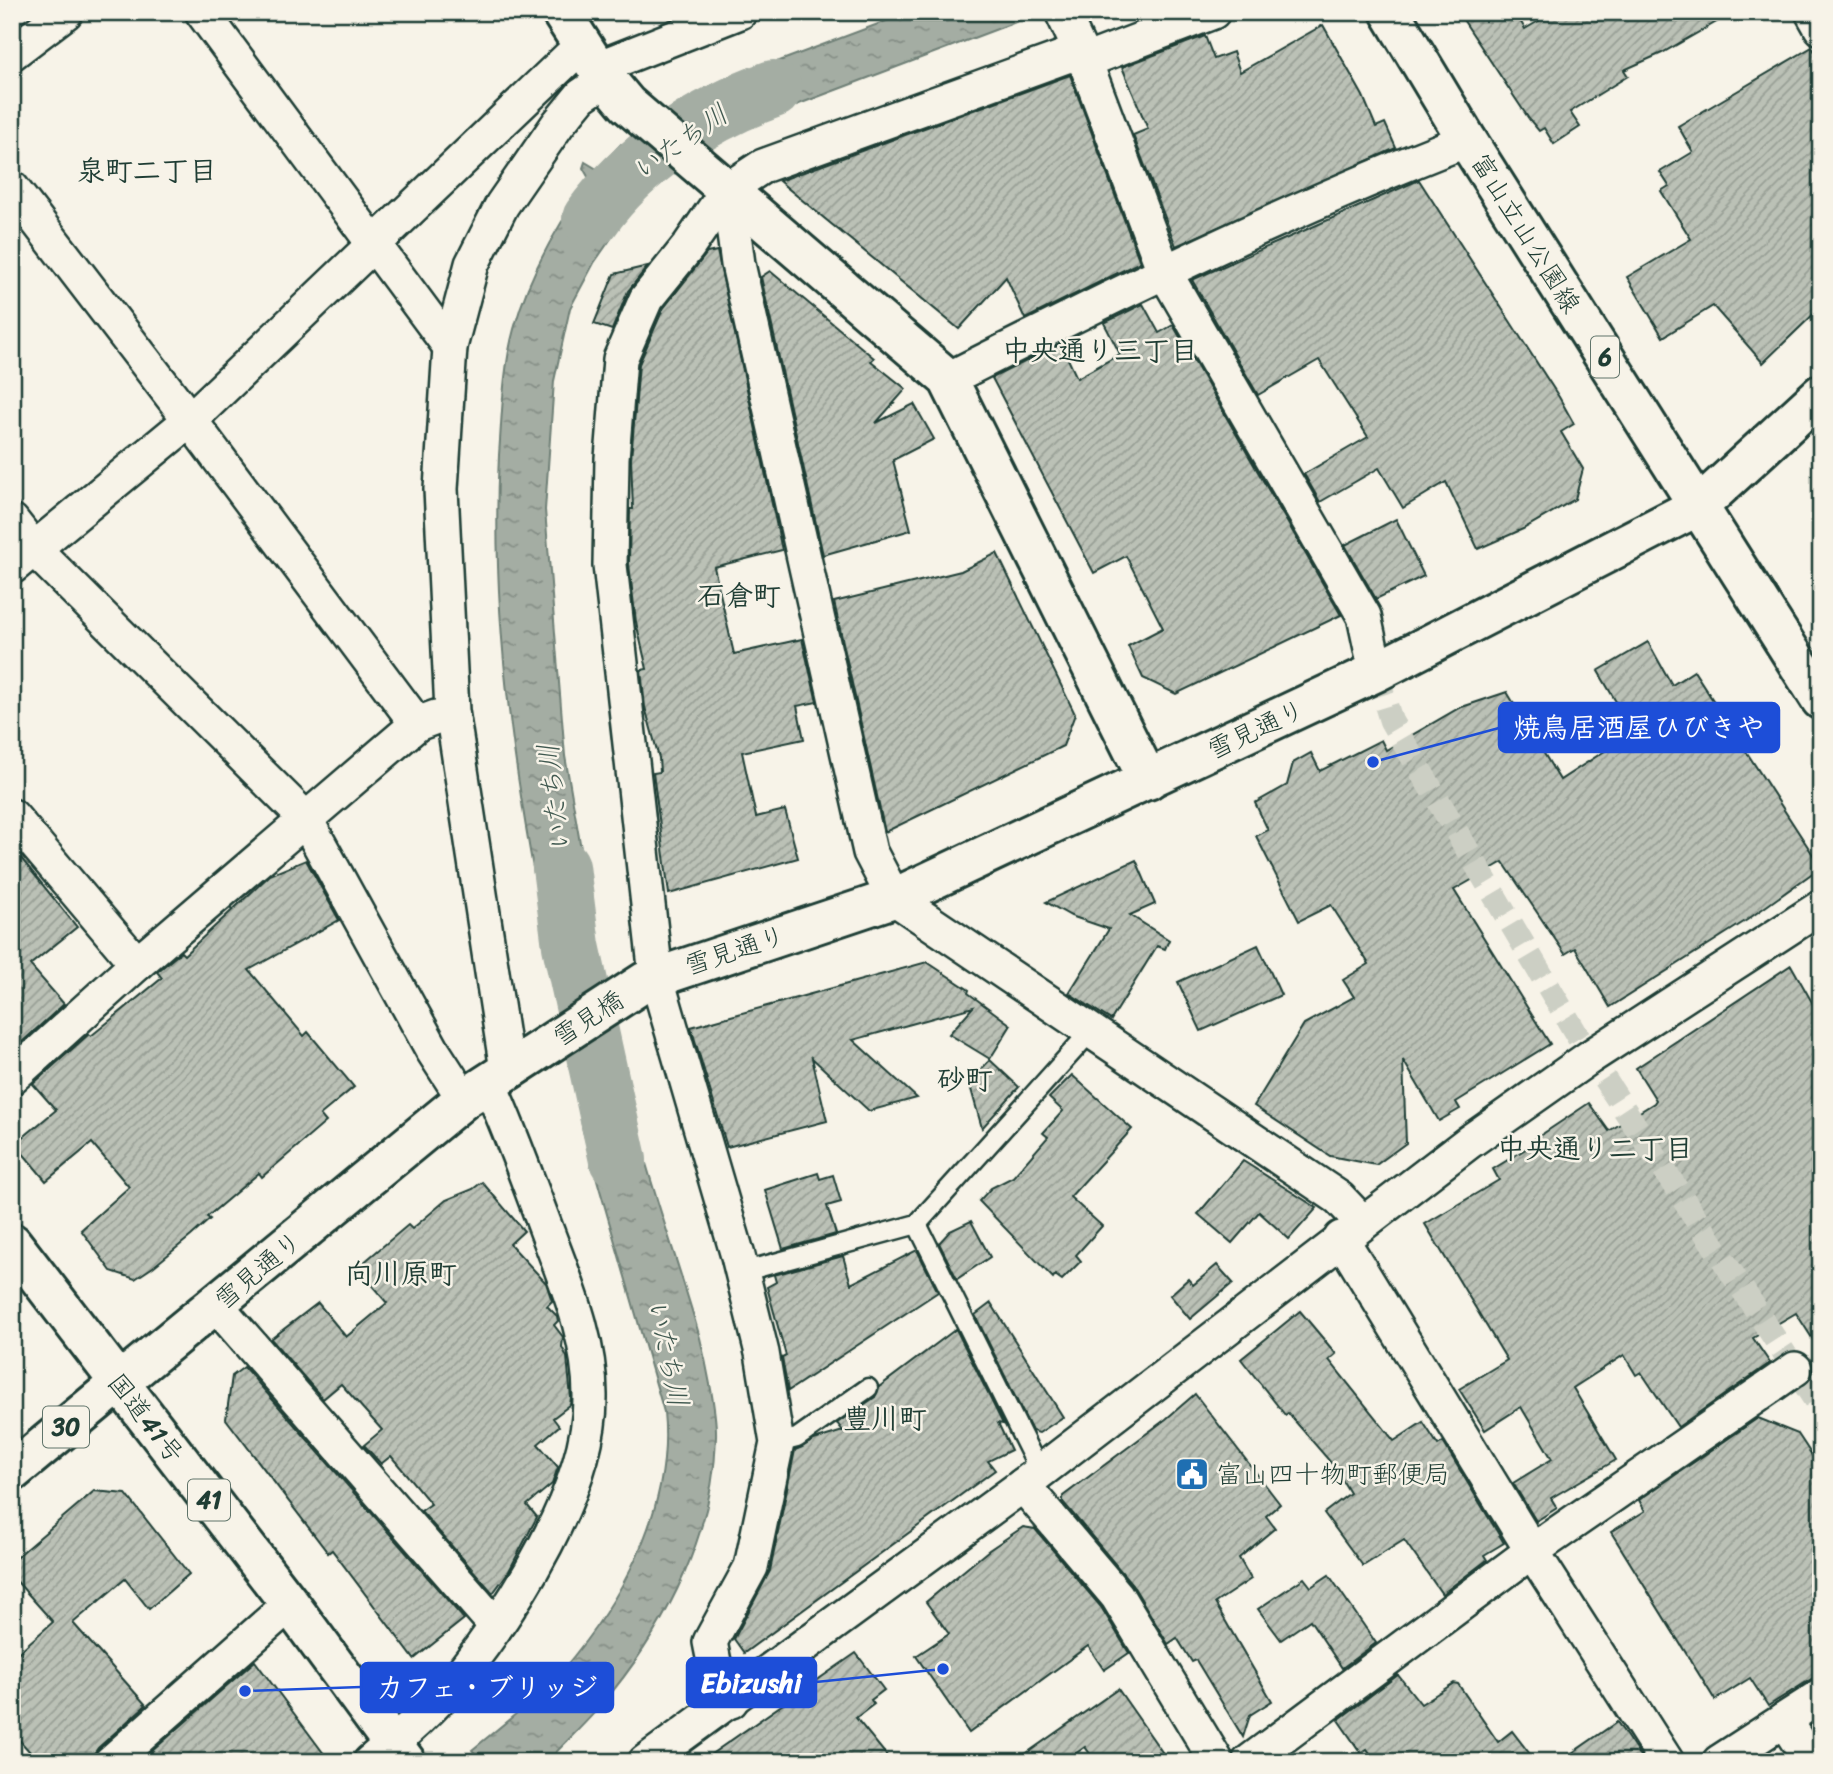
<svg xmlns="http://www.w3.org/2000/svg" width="1833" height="1774" font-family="Sriracha,'Klee One',sans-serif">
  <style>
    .water { fill: url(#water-ripples); stroke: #6f8077; stroke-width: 2 }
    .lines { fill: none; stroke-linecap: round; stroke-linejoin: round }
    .river { stroke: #a4ada3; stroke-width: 58 }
    .building { fill: url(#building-hatch); stroke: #1f3d34; stroke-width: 2 }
    .pedestrian-tunnel { stroke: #cccfc4; stroke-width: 24; stroke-dasharray: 24 12; stroke-linecap: butt }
    .service-casing { stroke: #1f3d34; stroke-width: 23 }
    .minor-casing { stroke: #1f3d34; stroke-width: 38 }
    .tertiary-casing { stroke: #1f3d34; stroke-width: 44 }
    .primary-casing { stroke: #1f3d34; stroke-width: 44 }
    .trunk-casing { stroke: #1f3d34; stroke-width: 44 }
    .service { stroke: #f7f3e8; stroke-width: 18 }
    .minor { stroke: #f7f3e8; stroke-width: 33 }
    .tertiary { stroke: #f7f3e8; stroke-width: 38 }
    .primary { stroke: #f7f3e8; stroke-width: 38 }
    .trunk { stroke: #f7f3e8; stroke-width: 38 }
    .labels { text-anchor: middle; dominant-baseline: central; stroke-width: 5; stroke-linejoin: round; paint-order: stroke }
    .shield { fill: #f7f3e8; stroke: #60746a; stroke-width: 2 }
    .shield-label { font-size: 24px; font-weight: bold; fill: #1f3d34 }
    .street-label { font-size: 26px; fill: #1f3d34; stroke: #f7f3e8 }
    .poi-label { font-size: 26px; fill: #1f3d34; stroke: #f7f3e8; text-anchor: start }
    .water-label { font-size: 28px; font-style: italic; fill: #405950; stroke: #f7f3e8 }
    .neighbourhood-label { font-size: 28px; font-weight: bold; fill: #1f3d34; stroke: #f7f3e8 }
    .leader { fill: none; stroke: #1d4ed8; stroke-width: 2.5 }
    .callout-dot { fill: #1d4ed8; stroke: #f7f3e8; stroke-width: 2.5 }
    .callout { fill: #1d4ed8; stroke: #1d4ed8; stroke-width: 2.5 }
    .callout-label { font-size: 28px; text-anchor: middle; font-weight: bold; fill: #fff }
  </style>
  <defs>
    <pattern id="water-ripples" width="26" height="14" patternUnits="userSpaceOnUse" patternTransform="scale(1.75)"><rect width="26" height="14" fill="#a4ada3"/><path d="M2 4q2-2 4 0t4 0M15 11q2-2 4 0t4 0" fill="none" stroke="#858e86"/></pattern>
    <pattern id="building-hatch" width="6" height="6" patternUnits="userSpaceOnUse" patternTransform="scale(1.75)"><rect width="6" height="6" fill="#bbc1b6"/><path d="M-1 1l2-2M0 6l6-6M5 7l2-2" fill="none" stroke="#979e95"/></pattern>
  </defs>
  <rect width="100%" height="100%" fill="#f7f3e8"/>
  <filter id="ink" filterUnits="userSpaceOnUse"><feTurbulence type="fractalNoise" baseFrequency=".0143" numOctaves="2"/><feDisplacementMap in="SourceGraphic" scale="14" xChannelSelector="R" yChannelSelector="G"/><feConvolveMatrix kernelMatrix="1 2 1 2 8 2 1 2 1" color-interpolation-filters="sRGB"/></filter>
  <g filter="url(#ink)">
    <g class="water">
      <polygon points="910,12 1042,12 762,118 723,140 681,104 708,88"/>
      <path d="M621 144 663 178 626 217 594 263 570 308 554 381 545 510 565 756 595 930 550 958C517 792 490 624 499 455 502 414 503 369 514 329 529 273 557 225 590 180L583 168 585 162 597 169Z"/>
      <path d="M623 1069C640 1161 675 1249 700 1338 706 1362 717 1413 716 1437 714 1530 669 1621 612 1692 593 1717 568 1739 547 1762H482L472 1750C507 1721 546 1692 574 1656 629 1588 673 1500 664 1412L583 1131 577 1098Z"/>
    </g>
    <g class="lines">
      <g class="river">
        <path d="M591 219C634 158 704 114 773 89"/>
        <polyline points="561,867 571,946 618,1160"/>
      </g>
    </g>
    <g class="building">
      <polygon points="1458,12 1515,12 1525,29 1554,12 1734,12 1662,53 1624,70 1628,76 1570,112 1580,127 1554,144 1544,128 1539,131 1529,119"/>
      <polygon points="1323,25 1363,96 1376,127 1385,123 1396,148 1176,246 1133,135 1148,129 1122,67 1205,36 1214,59 1233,52 1240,72"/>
      <polygon points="1812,47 1821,62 1821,307 1763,363 1713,306 1663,337 1627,277 1691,239 1661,191 1669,186 1660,172 1693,152 1678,126"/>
      <polygon points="1070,75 1140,262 1025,319 1006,277 959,329 779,181"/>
      <polygon points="1419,180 1559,397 1574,424 1561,432 1583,469 1575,499 1523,529 1478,549 1446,482 1403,508 1379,468 1320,502 1304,474 1368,437 1319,360 1258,395 1192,280"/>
      <polygon points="717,251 782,550 714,567 734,654 802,639 817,702 797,706 804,739 742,752 756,817 785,810 798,858 669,894 653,773 660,772 659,758 645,707 641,670 647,669 636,622 629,564 630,509 633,509 631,459 639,364 663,309 707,253"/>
      <polygon points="648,266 628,291 612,330 594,324 614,274"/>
      <polygon points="770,271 874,358 871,361 906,389 876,423 914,404 934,439 893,460 911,530 823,555 761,277"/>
      <polygon points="1143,304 1159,333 1173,325 1341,615 1176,694 1143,678 1128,646 1163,628 1126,556 1094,573 992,378 1061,344 1077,378 1120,354 1104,323"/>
      <polygon points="1396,519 1424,576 1376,599 1345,545"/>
      <polygon points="997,553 1075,714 1063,746 885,832 834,602 961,571"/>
      <polygon points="1648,642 1672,685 1694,671 1821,867 1747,920 1610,1007 1575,948 1565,954 1503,862 1454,890 1550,1044 1456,1102 1460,1109 1439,1121 1403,1060 1406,1143 1376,1165 1330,1156 1254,1106 1304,1024 1354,997 1343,980 1369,964 1331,905 1299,921 1256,836 1268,830 1255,803 1287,785 1293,763 1311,753 1320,771 1381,740 1386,750 1459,708 1507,692 1560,780 1631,734 1621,719 1625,717 1598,671"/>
      <polygon points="12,847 77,927 30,965 64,1004 12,1051"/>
      <polygon points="306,860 339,920 249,970 304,1036 308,1032 354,1087 320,1115 326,1122 262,1177 259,1173 207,1217 210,1219 191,1236 153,1267 135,1279 111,1271 81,1230 129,1187 92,1143 46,1181 15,1144 56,1110 33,1084 89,1034 91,1036 162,978 157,972 181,952 184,955 270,875"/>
      <polygon points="1136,860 1155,904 1130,915 1169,940 1165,949 1157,946 1111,1020 1069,993 1109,929 1071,916 1046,902"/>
      <polygon points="1258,945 1281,995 1201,1031 1178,982"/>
      <polygon points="927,962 969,990 968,993 1011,1025 990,1059 949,1034 973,1007 853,1040 917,1098 869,1111 812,1058 827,1121 727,1147 691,1027"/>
      <polygon points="1791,965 1821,1018 1821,1352 1796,1313 1753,1338 1770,1363 1678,1427 1641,1372 1636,1375 1624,1355 1573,1388 1616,1460 1551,1498 1557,1508 1536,1521 1513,1483 1552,1459 1521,1407 1485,1430 1459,1389 1507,1360 1425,1224 1499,1180 1493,1169 1537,1142 1535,1139 1589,1103 1609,1131 1654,1103 1656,1100 1636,1068"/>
      <polygon points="990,1060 1019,1087 982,1128 969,1082"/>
      <polygon points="1072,1075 1132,1129 1070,1197 1102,1226 1076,1255 1081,1261 1062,1280 1055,1275 1053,1278 979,1201 991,1188 1013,1177 1048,1137 1043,1133 1063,1111 1049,1098"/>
      <polygon points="1243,1161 1317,1208 1289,1239 1259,1212 1232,1243 1198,1214"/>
      <polygon points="818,1173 820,1179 833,1175 841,1202 827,1206 836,1234 783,1249 765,1190"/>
      <polygon points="482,1182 524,1231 510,1244 546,1283 552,1301 547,1306 557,1316 558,1321 554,1325 563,1337 562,1347 567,1357 571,1398 570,1405 553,1418 559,1426 538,1444 558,1467 552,1484 527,1505 537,1517 509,1571 493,1593 421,1511 431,1504 391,1456 381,1464 364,1445 382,1430 341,1384 323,1399 271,1339 318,1303 346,1337 387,1303 357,1268 408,1225 412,1229 446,1200 473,1189"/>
      <polygon points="971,1221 990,1257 957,1279 939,1243 950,1231"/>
      <polygon points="917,1250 938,1292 788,1391 782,1358 786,1356 767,1287 776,1282 774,1275 843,1256 851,1284"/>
      <polygon points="1217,1265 1233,1283 1190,1319 1170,1295 1188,1279 1193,1285"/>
      <polygon points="991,1303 1063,1417 1039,1433 1032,1431 975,1315"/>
      <polygon points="1300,1311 1336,1354 1329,1360 1394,1441 1423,1422 1438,1445 1443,1442 1504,1543 1484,1555 1487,1560 1442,1594 1404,1540 1363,1566 1324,1513 1350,1493 1333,1465 1288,1413 1285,1415 1241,1359"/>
      <polygon points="956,1329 1003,1424 998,1423 1011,1450 988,1461 995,1470 744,1653 734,1639 770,1571 795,1450 814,1440 843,1431 837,1423 875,1397 879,1387"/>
      <polygon points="244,1367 464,1619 414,1659 332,1550 328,1553 226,1419 232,1376"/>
      <polygon points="1195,1394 1280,1504 1266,1516 1275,1528 1239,1558 1251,1579 1215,1603 1272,1701 1250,1715 1243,1737 1196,1660 1192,1662 1177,1638 1168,1644 1132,1584 1063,1502 1063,1496 1166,1419"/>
      <polygon points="1758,1418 1798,1434 1821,1469 1821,1673 1768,1706 1750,1678 1715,1700 1611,1532 1645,1511 1639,1500"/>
      <polygon points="94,1491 126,1494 189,1574 149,1609 125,1579 73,1623 146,1705 98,1748 88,1762 39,1762 12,1732 12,1658 53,1622 12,1576 12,1561"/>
      <polygon points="1023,1527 1035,1529 1101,1607 1129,1653 1104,1670 1088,1646 969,1733 916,1656 949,1634 926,1602 989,1550"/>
      <polygon points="1329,1575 1376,1643 1342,1668 1310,1620 1281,1640 1258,1609 1304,1578 1311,1587"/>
      <polygon points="856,1653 884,1690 871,1700 874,1704 856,1718 892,1762 700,1762"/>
      <polygon points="255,1661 330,1762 158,1762 151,1752"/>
      <polygon points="1398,1675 1421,1704 1454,1683 1458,1684 1498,1742 1512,1731 1536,1762 1376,1762 1367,1749 1361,1753 1338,1720"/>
      <polygon points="1118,1689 1169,1762 1096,1762 1085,1747 1064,1762 1014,1762"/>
      <polygon points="1617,1722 1644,1762 1559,1762"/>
    </g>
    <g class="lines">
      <polyline class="pedestrian-tunnel" points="1376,672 1391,721 1590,1057 1821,1409"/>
      <g class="service-casing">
        <g id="service">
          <polyline points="917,1224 1040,1472"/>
          <polyline points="742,1272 917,1224 1091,1031"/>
          <polyline points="777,1443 797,1438 868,1388"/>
        </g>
      </g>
      <g class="minor-casing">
        <g id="minor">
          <polyline points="202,12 450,347"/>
          <polyline points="1062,12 1085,61 1164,271 1364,616 1376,672"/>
          <polyline points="1812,12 1821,28"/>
          <polyline points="12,53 66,12"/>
          <polyline points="597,68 740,12"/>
          <polyline points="12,188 190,420 417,724"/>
          <polyline points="728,189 738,264 870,852 894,898 1339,1198 1362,1222"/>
          <path d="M948 379C1118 293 1289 209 1467 140"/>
          <polyline points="12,521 34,549 305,818 433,1051 464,1099"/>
          <polyline points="12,567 190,420 582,45"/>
          <polyline points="12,816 137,964"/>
          <polyline points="507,1070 452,711 441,489 450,347 472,264 502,205 558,124 581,96 606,79"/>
          <polyline points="12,1077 137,964 417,724 436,717"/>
          <polyline points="1341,1238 1532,1551 1667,1762"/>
          <polyline points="216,1305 496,1626"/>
          <polyline points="1023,1485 1117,1596 1217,1762"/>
          <polyline points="731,1701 714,1662 710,1642 751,1567 777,1443 762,1353 738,1256 656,976 610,565 612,458 620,359 646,299 688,247 728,189 763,166 1072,54 1085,61 1213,12"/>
          <polyline points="1784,1720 1811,1762"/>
          <polyline points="111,1762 290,1604"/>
          <path d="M370 1762C402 1735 435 1707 461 1674 515 1606 590 1488 590 1399 591 1338 566 1283 545 1226 527 1178 510 1130 489 1084"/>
          <polyline points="645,1762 1023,1485 1469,1142 1590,1057 1821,907"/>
          <polyline points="1249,1762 1532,1551 1795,1369"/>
          <polyline points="1719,1762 1821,1696"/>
        </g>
      </g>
      <g class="tertiary-casing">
        <g id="tertiary">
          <polyline points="561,12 597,68 627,104 948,379 1148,780"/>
          <polyline points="119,1383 464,1099 646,981 894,898 1376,672 1700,505 1821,394"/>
        </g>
      </g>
      <g class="primary-casing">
        <g id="primary">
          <polyline points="1390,12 1467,140 1821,700"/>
          <polyline points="12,1472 119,1383"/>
        </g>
      </g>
      <g class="trunk-casing">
        <polyline id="trunk" points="12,1243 290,1604 406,1762"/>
      </g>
      <use href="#service" class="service"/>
      <use href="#minor" class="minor"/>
      <use href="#tertiary" class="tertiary"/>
      <use href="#primary" class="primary"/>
      <use href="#trunk" class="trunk"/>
    </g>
  </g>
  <defs>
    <g id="civic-square" transform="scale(1.75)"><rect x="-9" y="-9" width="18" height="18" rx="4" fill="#1f6fb2" stroke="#f7f3e8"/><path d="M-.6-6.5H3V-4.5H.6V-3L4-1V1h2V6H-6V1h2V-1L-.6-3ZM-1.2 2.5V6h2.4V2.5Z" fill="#fff"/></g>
  </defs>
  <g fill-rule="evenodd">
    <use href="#civic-square" x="1192" y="1474"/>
  </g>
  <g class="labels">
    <g class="shield">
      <rect x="1591" y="336.5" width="28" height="41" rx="5"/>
      <rect x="43" y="1406.5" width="46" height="41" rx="5"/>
      <rect x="188" y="1479.5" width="42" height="41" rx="5"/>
    </g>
    <g class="shield-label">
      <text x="1605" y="357">6</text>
      <text x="66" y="1427">30</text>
      <text x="209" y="1500">41</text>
    </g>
    <g class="street-label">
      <text transform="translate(1526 233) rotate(58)">富山立山公園線</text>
      <text transform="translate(1256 729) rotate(-25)">雪見通り</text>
      <text transform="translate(735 950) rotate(-18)">雪見通り</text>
      <text transform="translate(588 1018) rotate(-33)">雪見橋</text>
      <text transform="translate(258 1270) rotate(-40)">雪見通り</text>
      <text transform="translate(146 1418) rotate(52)">国道41号</text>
    </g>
    <g class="poi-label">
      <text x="1216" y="1474">富山四十物町郵便局</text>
    </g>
    <g class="water-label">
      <text transform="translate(680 142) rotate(-35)">いたち川</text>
      <text transform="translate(554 798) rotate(-97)">いたち川</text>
      <text transform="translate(668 1353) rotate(78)">いたち川</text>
    </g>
    <g class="neighbourhood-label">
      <text x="147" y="170">泉町二丁目</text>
      <text x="1100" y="350">中央通り三丁目</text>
      <text x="739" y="595">石倉町</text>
      <text x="965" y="1079">砂町</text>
      <text x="1595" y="1148">中央通り二丁目</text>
      <text x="401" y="1273">向川原町</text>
      <text x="885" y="1418">豊川町</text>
    </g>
  </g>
  <path class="leader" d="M1373 762L1499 728M943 1669L816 1682M245 1691L361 1687"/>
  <g class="callout-dot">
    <circle cx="1373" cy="762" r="7"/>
    <circle cx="943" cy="1669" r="7"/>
    <circle cx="245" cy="1691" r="7"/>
  </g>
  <g class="callout">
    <rect x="1499" y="703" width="280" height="49" rx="7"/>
    <rect x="687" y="1658" width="129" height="49" rx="7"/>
    <rect x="361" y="1663" width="252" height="49" rx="7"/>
  </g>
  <g class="callout-label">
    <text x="1639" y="737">焼鳥居酒屋ひびきや</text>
    <text x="751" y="1692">Ebizushi</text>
    <text x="487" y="1697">カフェ・ブリッジ</text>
  </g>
  <rect width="1833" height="1774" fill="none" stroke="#f7f3e8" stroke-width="42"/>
  <rect x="21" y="21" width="1791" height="1732" fill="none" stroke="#1f3d34" stroke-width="2.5" filter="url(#ink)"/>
</svg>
